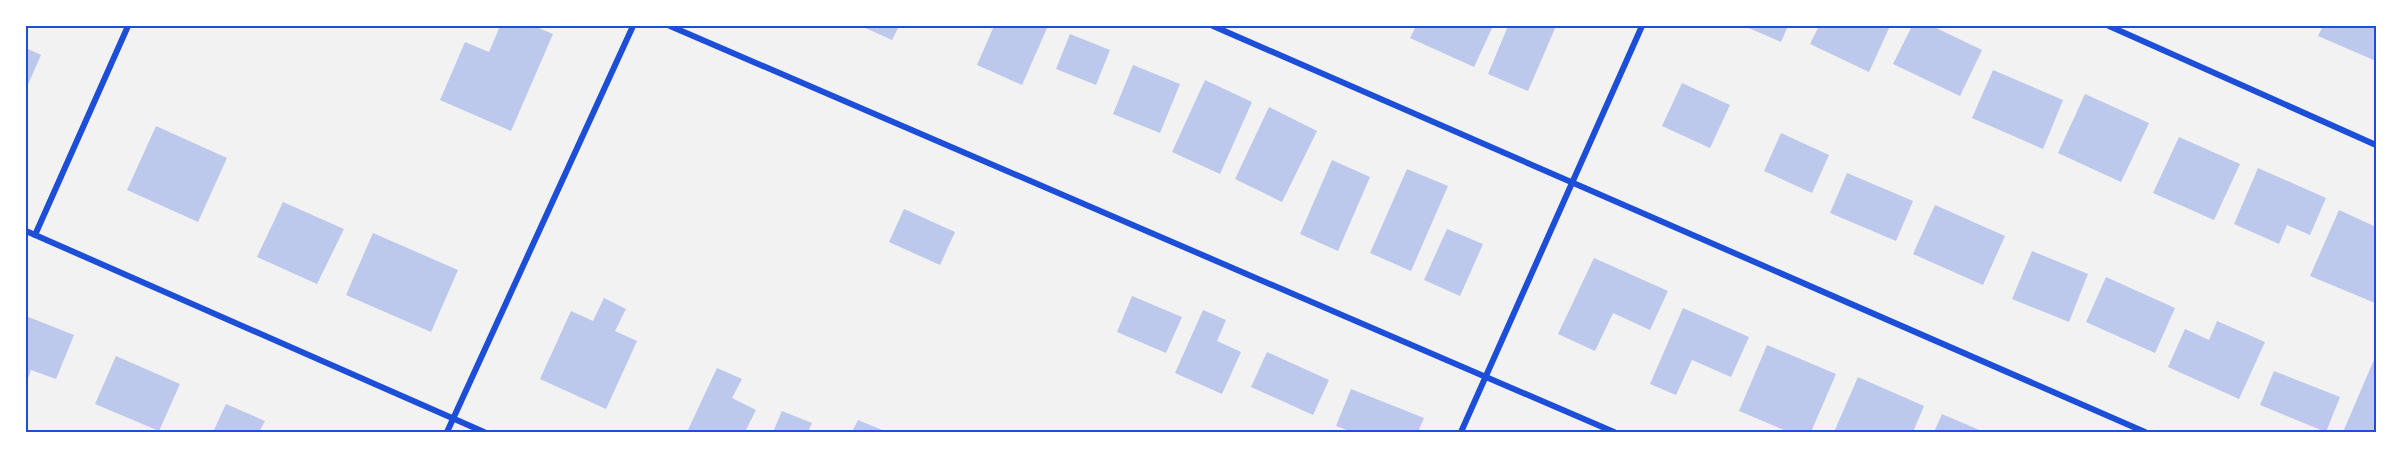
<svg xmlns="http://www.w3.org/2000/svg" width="2402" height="458" font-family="Signika,sans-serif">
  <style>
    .building { fill: #bdc9ec }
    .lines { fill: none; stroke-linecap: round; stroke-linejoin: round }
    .minor { stroke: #1d4ed8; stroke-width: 6 }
    .neatline { fill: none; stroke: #1d4ed8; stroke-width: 2 }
  </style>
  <rect width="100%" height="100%" fill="#f2f2f2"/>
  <g class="building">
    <polygon points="500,26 534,26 553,34 511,131 440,100 465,42 489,52"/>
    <polygon points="861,26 899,26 892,40"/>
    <polygon points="994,26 1048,26 1022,85 977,65"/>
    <polygon points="1416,26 1493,26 1474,67 1410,38"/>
    <polygon points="1508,26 1556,26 1528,91 1488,74"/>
    <polygon points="1744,26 1788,26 1781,42"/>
    <polygon points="1819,26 1890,26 1869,72 1810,44"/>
    <polygon points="1912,26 1932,26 1982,50 1960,96 1893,64"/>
    <polygon points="2323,26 2376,26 2376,61 2318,36"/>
    <polygon points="1070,34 1110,50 1096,85 1056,69"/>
    <polygon points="26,48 41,55 26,89"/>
    <polygon points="1133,65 1180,84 1160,133 1113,114"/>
    <polygon points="1993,70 2063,100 2043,149 1972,118"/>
    <polygon points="1205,80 1252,102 1220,174 1172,152"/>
    <polygon points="1682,83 1730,105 1710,148 1662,126"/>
    <polygon points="2085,94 2149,123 2121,182 2058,153"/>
    <polygon points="1269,107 1317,131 1282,202 1235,179"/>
    <polygon points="156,126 227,158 198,222 127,190"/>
    <polygon points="1781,133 1829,155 1812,193 1764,171"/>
    <polygon points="2179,137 2240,164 2214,220 2153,193"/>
    <polygon points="1332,160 1370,177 1338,251 1300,234"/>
    <polygon points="2258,168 2326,198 2310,235 2287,225 2279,244 2234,224"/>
    <polygon points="1407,169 1448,186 1411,271 1370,253"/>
    <polygon points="1847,173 1913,201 1896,241 1830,213"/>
    <polygon points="283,202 344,229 317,284 257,257"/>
    <polygon points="1935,205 2005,236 1983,285 1913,254"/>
    <polygon points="904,209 955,232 940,265 889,242"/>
    <polygon points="2339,210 2376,227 2375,303 2310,276"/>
    <polygon points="1447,229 1483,244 1460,296 1424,280"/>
    <polygon points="373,233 458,270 431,332 346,295"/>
    <polygon points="2032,251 2088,274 2069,322 2012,299"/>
    <polygon points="1594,258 1668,291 1650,330 1613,313 1595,351 1558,334"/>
    <polygon points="2106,277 2175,308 2155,353 2086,322"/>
    <polygon points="1132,296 1182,317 1166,353 1117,332"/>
    <polygon points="604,298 626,309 615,331 637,341 606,409 540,379 571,311 593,321"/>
    <polygon points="1683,308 1749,337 1731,377 1692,360 1676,395 1650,384"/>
    <polygon points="1203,310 1226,320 1217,341 1241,352 1222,394 1175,373"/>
    <polygon points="26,316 74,335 56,379 31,370 26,384"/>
    <polygon points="2217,321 2265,342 2239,399 2168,367 2185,329 2209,340"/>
    <polygon points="1767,345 1836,374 1811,432 1789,432 1739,411"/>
    <polygon points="1267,352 1329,380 1313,415 1251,387"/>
    <polygon points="2376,355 2376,432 2343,432"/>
    <polygon points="116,356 180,384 159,431 95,404"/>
    <polygon points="717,368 742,379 732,398 756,410 745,432 687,432"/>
    <polygon points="2274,371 2340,397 2326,432 2260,405"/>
    <polygon points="1858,377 1924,406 1913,432 1834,432"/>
    <polygon points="1351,389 1424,418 1418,432 1352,432 1336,426"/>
    <polygon points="226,404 265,421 259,432 213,432"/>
    <polygon points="782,411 812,423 808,432 773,432"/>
    <polygon points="1942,414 1984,432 1934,432"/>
    <polygon points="858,420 887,432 852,432"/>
  </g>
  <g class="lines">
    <g class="minor">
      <polyline points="670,26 1614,432"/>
      <polyline points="1213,26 2145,432"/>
      <polyline points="2109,26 2376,145"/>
      <polyline points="26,231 484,432"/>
      <polyline points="35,235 128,26"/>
      <polyline points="447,432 633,26"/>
      <polyline points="1461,432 1642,26"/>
    </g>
  </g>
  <rect width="2402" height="458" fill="none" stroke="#ffffff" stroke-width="54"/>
  <rect x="27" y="27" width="2348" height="404" class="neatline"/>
</svg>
